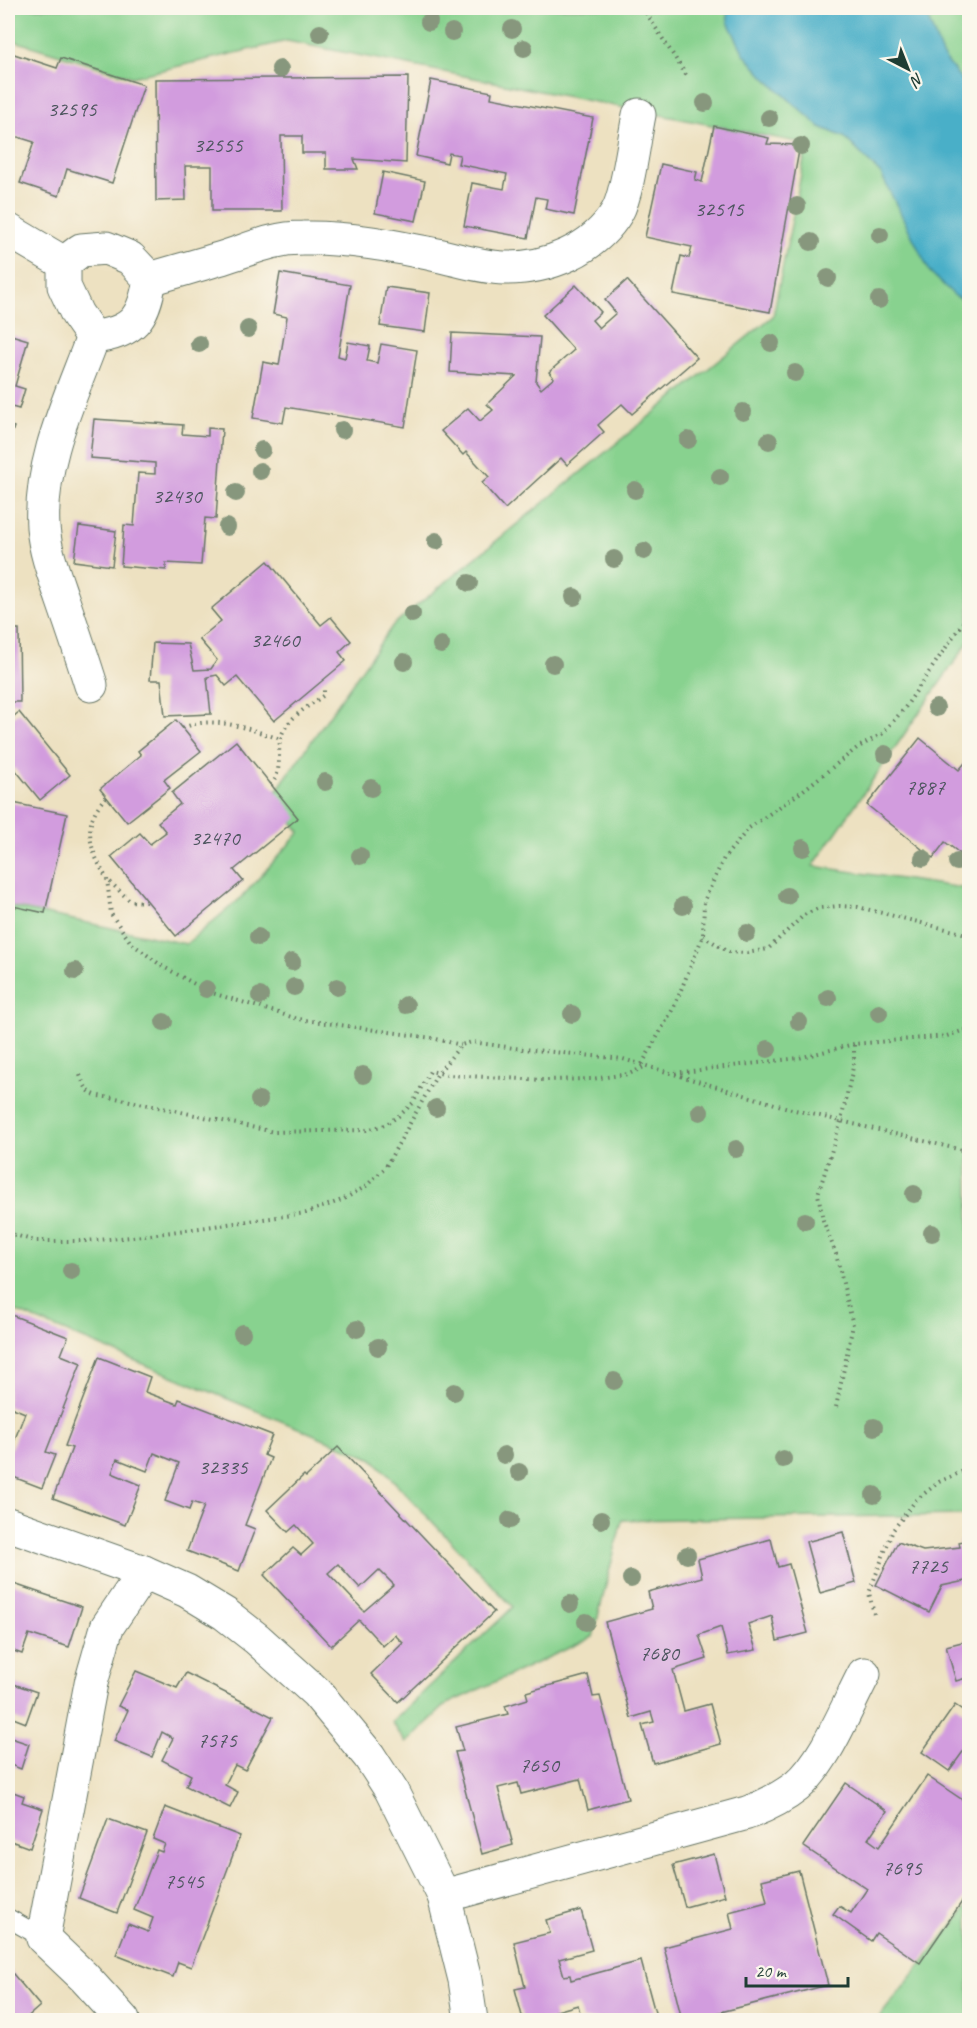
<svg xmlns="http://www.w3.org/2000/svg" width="977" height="2028" font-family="Caveat,sans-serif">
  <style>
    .green { fill: #88d28f; stroke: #548862; stroke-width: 1.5 }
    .water { fill: #48afc8; stroke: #34767e; stroke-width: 1.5 }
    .building { fill: #d29cde; fill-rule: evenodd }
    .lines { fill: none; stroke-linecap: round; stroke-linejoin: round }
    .service-casing { stroke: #677665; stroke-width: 20 }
    .minor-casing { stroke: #677665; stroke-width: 35 }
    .path { stroke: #677665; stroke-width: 4; stroke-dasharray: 1.5 4.5; stroke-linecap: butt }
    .service { stroke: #fff; stroke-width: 18 }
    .minor { stroke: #fff; stroke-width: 33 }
    .tree { fill: #87977d }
    .labels { text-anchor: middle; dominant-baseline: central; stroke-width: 6; stroke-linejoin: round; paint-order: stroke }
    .number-label { font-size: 22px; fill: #4c555e }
  </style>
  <rect width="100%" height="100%" fill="#fbf7ec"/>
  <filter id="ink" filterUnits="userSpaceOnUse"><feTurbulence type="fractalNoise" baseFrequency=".0167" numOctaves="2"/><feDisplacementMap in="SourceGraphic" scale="12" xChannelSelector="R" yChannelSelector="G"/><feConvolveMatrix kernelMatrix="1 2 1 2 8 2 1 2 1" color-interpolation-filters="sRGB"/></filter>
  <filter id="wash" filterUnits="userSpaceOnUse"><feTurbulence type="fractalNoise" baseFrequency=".008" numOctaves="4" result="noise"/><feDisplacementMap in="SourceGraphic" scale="24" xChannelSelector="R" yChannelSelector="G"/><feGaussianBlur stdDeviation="1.35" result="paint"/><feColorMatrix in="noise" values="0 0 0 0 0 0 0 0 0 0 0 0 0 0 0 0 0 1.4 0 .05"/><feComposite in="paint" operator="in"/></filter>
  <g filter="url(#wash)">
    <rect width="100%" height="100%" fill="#ede1c1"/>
    <g class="green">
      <polygon points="8,8 969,8 969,641 813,866 969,889 969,1515 622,1520 593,1637 447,1704 406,1743 392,1722 513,1607 373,1459 8,1308 8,906 186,944 241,898 300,832 272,797 393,625 773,316 807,144 287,41 132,77 8,39"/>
      <polygon points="969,1905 969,2020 877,2020"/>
    </g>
    <polygon class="water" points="727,8 924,8 942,55 969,89 969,303 955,296 930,272 881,174 844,137 820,127 765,78 744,54 728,22"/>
    <g id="blocks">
      <g class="building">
        <polygon points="8,52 57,68 61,58 144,85 112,183 67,169 59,196 20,183 34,142 8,134"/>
        <polygon points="408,77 406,163 354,159 358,169 326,169 326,153 302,153 302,136 281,136 282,211 212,211 212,166 185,166 186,200 156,201 155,79"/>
        <polygon points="431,80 492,92 491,98 593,118 574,215 545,209 547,199 536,197 528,238 464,226 472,183 504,189 507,174 458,164 460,155 449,153 447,163 416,156"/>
        <polygon points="714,126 769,138 767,144 800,145 770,312 673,294 681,256 689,258 692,247 645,237 661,164 697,172 695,180 702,182"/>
        <polygon points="383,172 425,181 416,221 375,213"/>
        <polygon points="280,273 350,285 338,356 345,358 348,342 370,346 367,361 377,363 381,344 417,350 405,427 286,407 283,423 253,418 263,362 279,365 287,317 273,314"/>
        <polygon points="627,280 697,358 632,414 622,404 598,425 604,432 567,465 561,458 505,509 482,483 489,477 466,452 463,455 441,431 468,408 480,421 493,410 487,404 516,376 450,372 452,333 540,337 536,382 541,389 554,378 549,372 574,350 543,315 576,285 601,312 592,320 599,328 616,313 605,300"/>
        <polygon points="386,287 430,293 425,332 380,326"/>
        <polygon points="8,334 28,340 15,386 25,389 19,409 8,406"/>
        <polygon points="94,419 183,425 182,434 208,436 208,428 222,429 216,519 205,518 201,565 166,563 166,570 121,566 124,525 134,526 138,473 155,474 155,463 90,458"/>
        <polygon points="8,425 14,427 8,444"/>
        <polygon points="79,526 116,531 112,566 74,561"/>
        <polygon points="8,539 10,539 11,577 8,577"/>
        <polygon points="268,561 321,625 331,617 351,641 339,652 346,661 274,721 237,677 226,686 217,675 207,677 211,714 165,716 161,680 150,680 153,643 188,644 194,670 211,669 217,660 199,639 221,621 211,609"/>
        <polygon points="8,629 19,629 20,702 8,702"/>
        <polygon points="19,712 70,775 40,800 14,768 8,773 8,721"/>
        <polygon points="176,720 201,751 164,780 170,788 127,822 100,789 141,755 138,751"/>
        <polygon points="920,738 959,770 970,757 970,861 945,842 933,858 867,805"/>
        <polygon points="236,741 298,818 234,870 243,881 176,936 111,857 140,833 150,844 166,832 158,822 180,804 172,793"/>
        <polygon points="8,802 67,814 45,913 8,905"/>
        <polygon points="9,1314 68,1337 61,1355 81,1363 46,1452 55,1455 42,1488 8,1475 8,1457 25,1413 8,1406"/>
        <polygon points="99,1357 150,1377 145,1392 177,1404 179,1399 272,1435 264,1455 271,1458 245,1525 255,1529 239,1571 187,1551 204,1506 192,1502 189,1510 165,1501 179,1463 154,1453 147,1471 117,1459 112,1473 141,1485 125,1525 53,1498 72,1448 65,1446"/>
        <path d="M338 1447 494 1612 398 1702 371 1674 403 1643 395 1635 383 1646 359 1620 331 1646 264 1575 293 1548 301 1555 313 1544 296 1525 288 1532 267 1510 304 1475 306 1477ZM338 1564 360 1588 379 1570 394 1585 364 1611 328 1573Z"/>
        <polygon points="843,1532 856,1583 820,1593 806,1542"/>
        <polygon points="771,1539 778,1567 789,1564 808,1633 777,1641 772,1616 748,1624 756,1650 728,1655 721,1627 699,1635 707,1659 673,1670 684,1711 710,1704 721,1744 653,1763 642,1725 654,1722 651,1712 631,1718 605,1622 652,1609 648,1592 702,1577 698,1559"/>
        <polygon points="970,1539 970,1580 942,1586 929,1612 876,1585 898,1542 923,1551 960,1547 959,1542"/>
        <polygon points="8,1582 82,1607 69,1647 29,1634 22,1654 11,1650 8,1659"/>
        <polygon points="970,1640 970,1677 956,1681 946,1646"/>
        <polygon points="136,1671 177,1688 186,1673 273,1717 245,1770 235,1765 225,1785 238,1792 230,1808 186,1786 191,1775 162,1760 173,1738 162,1732 152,1757 114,1741 128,1710 118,1706"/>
        <polygon points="588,1675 593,1697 600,1696 628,1799 588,1810 580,1779 521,1794 518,1783 498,1788 513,1845 482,1854 455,1752 463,1751 456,1727 508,1714 505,1706 528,1699 526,1692"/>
        <polygon points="8,1682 37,1692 26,1723 8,1716"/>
        <polygon points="955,1705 970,1715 970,1742 949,1771 922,1752"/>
        <polygon points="8,1737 29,1744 21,1769 8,1764"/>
        <polygon points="927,1776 970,1805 970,1890 920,1963 876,1933 871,1941 833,1914 839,1906 851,1913 867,1889 803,1846 846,1783 887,1811 868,1839 879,1847"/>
        <polygon points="8,1790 24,1796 22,1802 43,1809 30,1848 8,1840"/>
        <polygon points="165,1807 240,1836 191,1967 178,1962 173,1977 116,1955 128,1924 148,1932 153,1918 134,1910 157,1850 162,1852 165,1844 153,1839"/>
        <polygon points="108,1819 147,1833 117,1913 79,1898"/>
        <polygon points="714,1854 725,1896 685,1907 673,1865"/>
        <polygon points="799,1871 828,1985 689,2020 682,2020 664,1947 733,1929 729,1912 767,1902 762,1880"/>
        <polygon points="581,1910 592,1950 559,1959 564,1976 570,1975 571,1980 641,1961 657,2020 582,2020 578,2005 553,2012 555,2020 523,2020 515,1989 525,1987 514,1942 550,1933 546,1920"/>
        <polygon points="8,1968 40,2006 24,2020 8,2020"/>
      </g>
    </g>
  </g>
  <g filter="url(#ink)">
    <use href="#blocks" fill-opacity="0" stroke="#677665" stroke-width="1.5"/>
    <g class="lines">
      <g class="service-casing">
        <polyline id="service" points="8,1918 43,1938"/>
      </g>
      <g class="minor-casing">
        <g id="minor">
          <polyline points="8,230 64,263"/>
          <path d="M106 248 130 258 150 279C144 318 133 333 93 337L77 314 64 286V263L81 250Z"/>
          <path d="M150 279C179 270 208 263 237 253 260 245 278 238 303 238 347 237 394 246 437 255 460 260 481 267 504 268 547 269 594 250 617 212 628 193 634 139 639 115"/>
          <path d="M91 685C82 656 72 627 62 598 54 575 45 551 43 527 39 461 71 397 93 337"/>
          <polyline points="8,1524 144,1572 187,1591 225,1614 257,1639 317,1693 369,1756 391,1790 444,1896 465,1980 471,2020"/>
          <path d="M444 1896 747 1813C765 1806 782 1798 797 1786 826 1761 846 1708 864 1674"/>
          <polyline points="123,2020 84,1977 43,1938 91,1683 107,1627 144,1572"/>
        </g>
      </g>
      <g class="path">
        <polyline points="643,8 688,78"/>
        <path d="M183 728C213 714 251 730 281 739"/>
        <path d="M271 785C285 769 274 747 284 730 292 715 311 705 324 695V686"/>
        <path d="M106 797C80 824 90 850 107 879"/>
        <polyline points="146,902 130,901 107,879 111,914 131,943 162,966 209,992 298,1019 432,1038 461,1045"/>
        <polyline points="703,936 729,952 747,953 768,949 804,915 819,908 839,906 858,907 970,935"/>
        <polyline points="642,1064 674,1007 703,936 704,901 724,858 749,828 801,792 857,748 882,734 904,709 970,612"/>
        <polyline points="675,1073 799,1058 854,1044"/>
        <path d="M80 1075C88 1097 95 1096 116 1098L274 1132 366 1130 385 1125 400 1115 413 1103 430 1071 448 1075 543 1080 591 1079 629 1074 646 1066"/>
        <polyline points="8,1233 35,1241 86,1241 143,1236 306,1213 342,1200 365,1187 385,1168 438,1073 461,1045 472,1042 514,1048 623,1059 795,1110 970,1152"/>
        <polyline points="836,1407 853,1325 836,1254 823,1220 818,1194 841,1121 854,1063 854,1044 947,1036 970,1028"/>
        <polyline points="874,1614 869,1593 893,1530 916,1500 939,1482 970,1468"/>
      </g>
      <use href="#service" class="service"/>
      <use href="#minor" class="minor"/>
    </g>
    <g class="tree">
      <circle cx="429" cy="22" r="9"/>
      <circle cx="512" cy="29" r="9"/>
      <circle cx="452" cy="32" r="9"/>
      <circle cx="320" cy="33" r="9"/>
      <circle cx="524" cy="48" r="9"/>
      <circle cx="280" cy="69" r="9"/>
      <circle cx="705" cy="103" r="9"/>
      <circle cx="769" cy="118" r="9"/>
      <circle cx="801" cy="146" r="9"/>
      <circle cx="797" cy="206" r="9"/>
      <circle cx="880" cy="235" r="9"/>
      <circle cx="811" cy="242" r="9"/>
      <circle cx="828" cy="278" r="9"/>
      <circle cx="879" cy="300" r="9"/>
      <circle cx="248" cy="329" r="9"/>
      <circle cx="771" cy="343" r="9"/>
      <circle cx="199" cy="344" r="9"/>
      <circle cx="795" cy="373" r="9"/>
      <circle cx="743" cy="412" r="9"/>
      <circle cx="342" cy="430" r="9"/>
      <circle cx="688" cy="440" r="9"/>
      <circle cx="769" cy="441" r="9"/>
      <circle cx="262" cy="450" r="9"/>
      <circle cx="260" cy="471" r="9"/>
      <circle cx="720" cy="477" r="9"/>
      <circle cx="635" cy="490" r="9"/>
      <circle cx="236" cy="493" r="9"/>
      <circle cx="227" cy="527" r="9"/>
      <circle cx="436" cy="541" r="9"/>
      <circle cx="644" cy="551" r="9"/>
      <circle cx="614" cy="559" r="9"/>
      <circle cx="469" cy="583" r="9"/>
      <circle cx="574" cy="597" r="9"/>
      <circle cx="412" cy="614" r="9"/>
      <circle cx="441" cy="645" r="9"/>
      <circle cx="404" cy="662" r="9"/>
      <circle cx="553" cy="664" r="9"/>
      <circle cx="936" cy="708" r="9"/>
      <circle cx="885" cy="754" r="9"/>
      <circle cx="325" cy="782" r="9"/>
      <circle cx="371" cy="788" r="9"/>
      <circle cx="803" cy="848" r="9"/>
      <circle cx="360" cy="856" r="9"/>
      <circle cx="923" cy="858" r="9"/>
      <circle cx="957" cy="862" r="9"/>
      <circle cx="787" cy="896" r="9"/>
      <circle cx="683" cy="906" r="9"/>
      <circle cx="747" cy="933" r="9"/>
      <circle cx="258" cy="937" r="9"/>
      <circle cx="292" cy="962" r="9"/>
      <circle cx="75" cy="971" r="9"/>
      <circle cx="294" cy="987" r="9"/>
      <circle cx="337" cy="987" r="9"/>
      <circle cx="206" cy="989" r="9"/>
      <circle cx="260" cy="996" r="9"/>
      <circle cx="828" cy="998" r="9"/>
      <circle cx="406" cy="1005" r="9"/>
      <circle cx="879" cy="1013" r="9"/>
      <circle cx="572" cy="1014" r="9"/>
      <circle cx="164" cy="1022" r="9"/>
      <circle cx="799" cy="1022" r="9"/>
      <circle cx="768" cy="1049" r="9"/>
      <circle cx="363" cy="1075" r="9"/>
      <circle cx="259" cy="1100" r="9"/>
      <circle cx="436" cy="1108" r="9"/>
      <circle cx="700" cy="1112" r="9"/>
      <circle cx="736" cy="1149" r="9"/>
      <circle cx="914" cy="1194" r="9"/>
      <circle cx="805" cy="1221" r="9"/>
      <circle cx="932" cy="1233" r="9"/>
      <circle cx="71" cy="1271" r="9"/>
      <circle cx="357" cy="1329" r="9"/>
      <circle cx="242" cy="1333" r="9"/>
      <circle cx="378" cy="1347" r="9"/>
      <circle cx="614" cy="1381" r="9"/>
      <circle cx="454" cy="1392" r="9"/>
      <circle cx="874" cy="1427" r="9"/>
      <circle cx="504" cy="1455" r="9"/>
      <circle cx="783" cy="1459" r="9"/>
      <circle cx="519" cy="1472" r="9"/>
      <circle cx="874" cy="1495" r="9"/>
      <circle cx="510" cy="1520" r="9"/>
      <circle cx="601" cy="1520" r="9"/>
      <circle cx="687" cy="1555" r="9"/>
      <circle cx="631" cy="1579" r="9"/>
      <circle cx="570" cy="1604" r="9"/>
      <circle cx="586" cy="1622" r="9"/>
    </g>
  </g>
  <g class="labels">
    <g class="number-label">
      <text x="72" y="109">32595</text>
      <text x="218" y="145">32555</text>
      <text x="719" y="209">32515</text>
      <text x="177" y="496">32430</text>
      <text x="275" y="640">32460</text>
      <text x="925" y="787">7887</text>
      <text x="215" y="838">32470</text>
      <text x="223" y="1467">32335</text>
      <text x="928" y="1566">7725</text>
      <text x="659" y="1653">7680</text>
      <text x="217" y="1740">7575</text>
      <text x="539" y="1765">7650</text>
      <text x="902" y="1868">7695</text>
      <text x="184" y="1881">7545</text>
    </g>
  </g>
  <rect width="977" height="2028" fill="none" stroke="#fbf7ec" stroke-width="30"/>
  <g transform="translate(908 69) rotate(138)" stroke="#fbf7ec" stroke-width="4.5" paint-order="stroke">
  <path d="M0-4.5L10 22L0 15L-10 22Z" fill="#1f3d34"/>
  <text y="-9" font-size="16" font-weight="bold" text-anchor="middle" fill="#1f3d34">N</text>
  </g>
  <path d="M746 1977v9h102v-9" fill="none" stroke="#1f3d34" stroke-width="3"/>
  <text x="755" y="1977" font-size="18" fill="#1f3d34" stroke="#fbf7ec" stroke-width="4.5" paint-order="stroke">20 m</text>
</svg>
